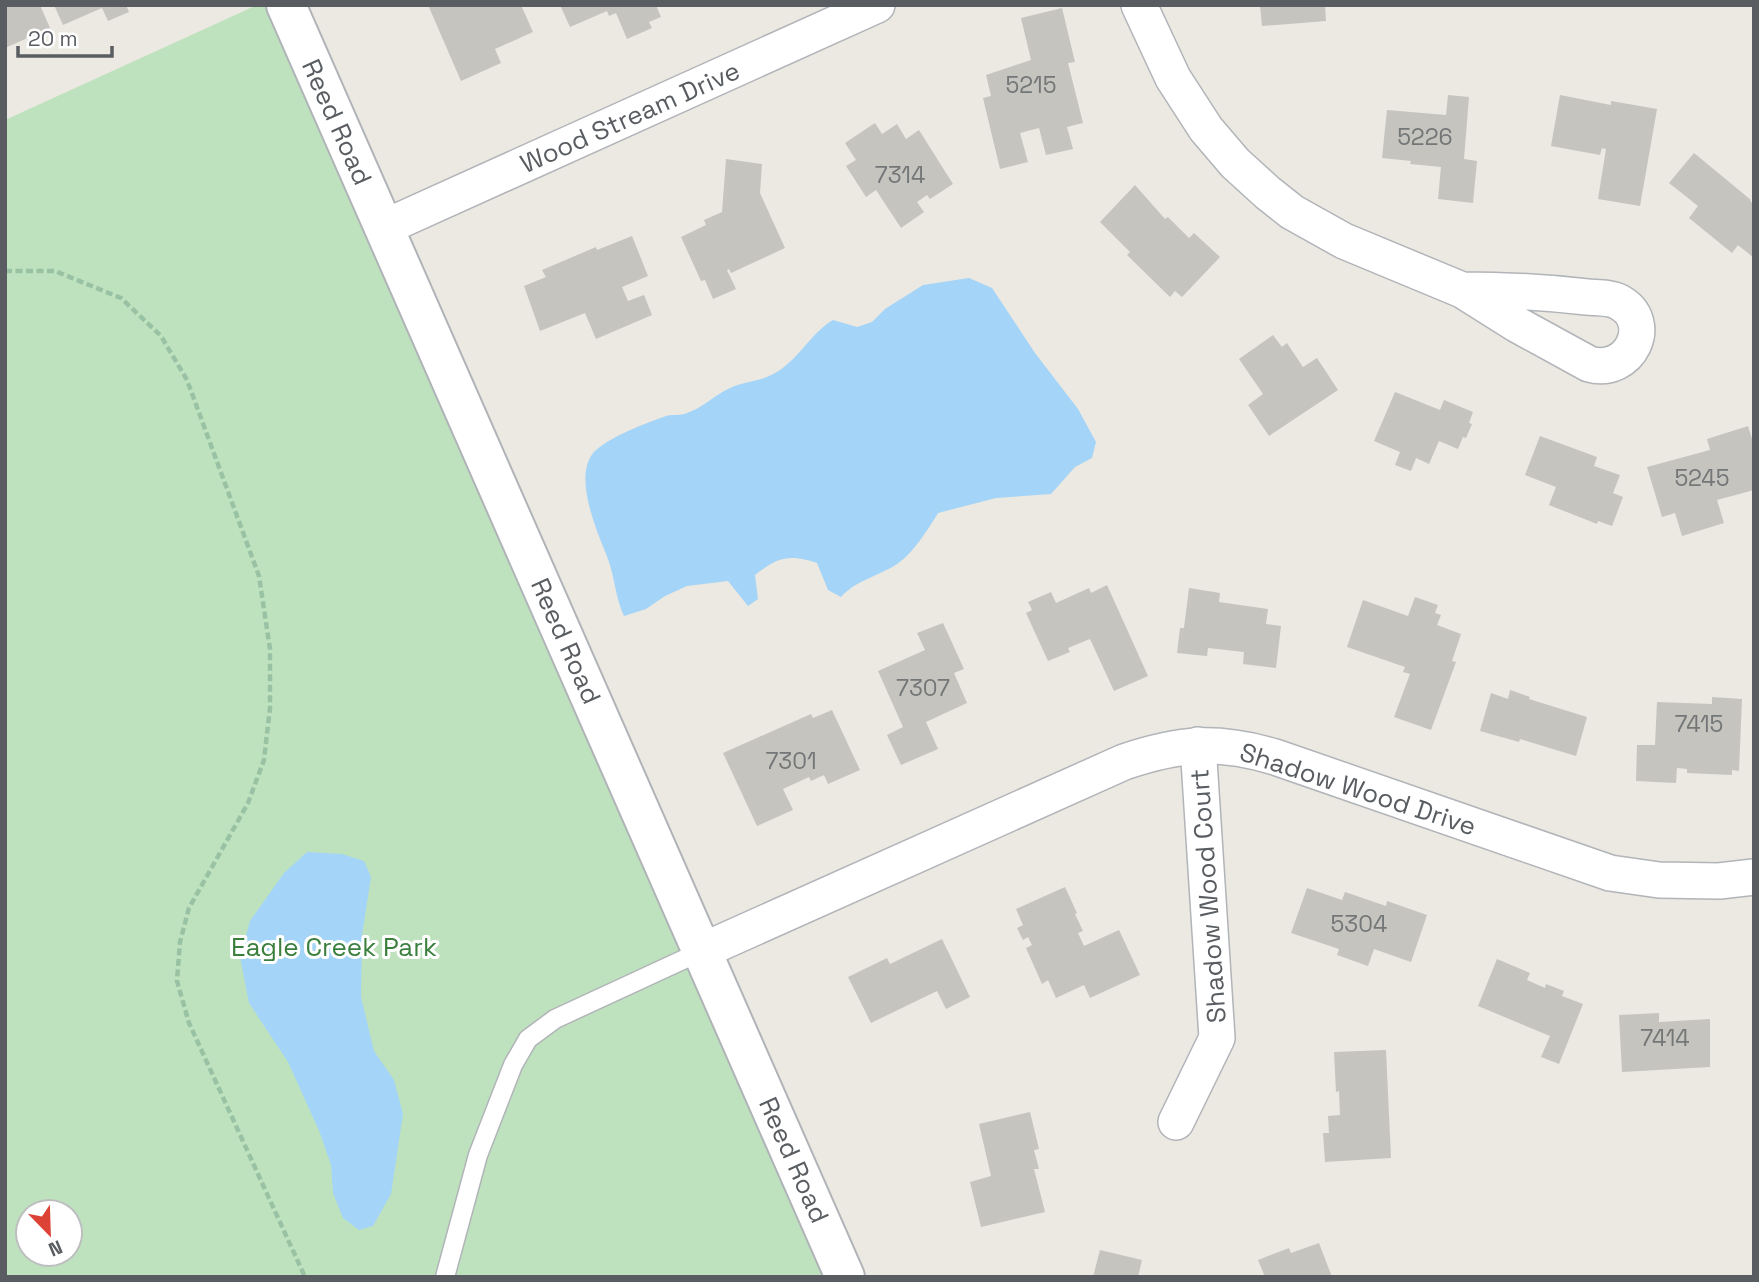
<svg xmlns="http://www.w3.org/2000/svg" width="1759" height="1282" font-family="'Space Grotesk',sans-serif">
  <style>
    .green { fill: #bfe2be; fill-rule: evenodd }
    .water { fill: #a4d4f8 }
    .building { fill: #c6c4be }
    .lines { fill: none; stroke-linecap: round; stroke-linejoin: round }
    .service-casing { stroke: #b1b4b8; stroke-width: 21 }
    .minor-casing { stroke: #b1b4b8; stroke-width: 38 }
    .secondary-casing { stroke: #b0b4b8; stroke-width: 42 }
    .path { stroke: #99c2a4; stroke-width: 4.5; stroke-dasharray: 7 3.5; stroke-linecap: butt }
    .service { stroke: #fff; stroke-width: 18 }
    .minor { stroke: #fff; stroke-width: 35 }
    .secondary { stroke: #fff; stroke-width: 38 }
    .labels { text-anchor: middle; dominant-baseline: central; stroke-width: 6; stroke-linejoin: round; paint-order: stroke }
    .number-label { font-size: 23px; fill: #747778 }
    .street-label { font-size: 26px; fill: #595d61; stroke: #fff }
    .park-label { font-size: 26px; fill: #3a7f3d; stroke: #fff }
  </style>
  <rect width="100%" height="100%" fill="#ebe9e1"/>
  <path class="green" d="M257 5H279L838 1277H5V120ZM28 1212H70V1254H28Z"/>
  <g class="water">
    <path d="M969 278 992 288 1035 353 1078 409 1096 442 1092 458 1075 467 1051 494 996 498 938 513C929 528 912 555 897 564 879 576 856 580 841 597L828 590 817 563C789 554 778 557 755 575L758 599 748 606 728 581 687 586 665 596 646 609 624 616C615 597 615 578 608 559 598 533 572 477 594 452 609 437 646 423 666 416 673 414 680 416 687 413 702 408 714 396 728 389 741 382 756 382 769 376 796 365 809 334 833 320L857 327 872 322 885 309 923 285Z"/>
    <polygon points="307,852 342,854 364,861 371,877 362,935 361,997 374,1051 394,1080 403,1114 391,1194 373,1226 359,1230 343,1218 333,1193 331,1165 320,1133 288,1062 249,1003 240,957 250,921 284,873"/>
  </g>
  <g class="building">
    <polygon points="5,5 40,5 50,28 5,48"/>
    <polygon points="54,5 126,5 129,12 108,21 102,8 63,25"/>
    <polygon points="428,5 521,5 533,32 495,49 501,63 461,81"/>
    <polygon points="560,5 656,5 661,17 649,22 652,28 627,39 616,13 609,16 607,11 570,27"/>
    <polygon points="1260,5 1325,5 1326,21 1262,26"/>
    <polygon points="1062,8 1075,62 1068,63 1083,123 1067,127 1073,149 1046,155 1039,128 1020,133 1028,162 1000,169 983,98 991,96 986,75 1031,60 1021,18"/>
    <polygon points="1448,95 1469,97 1464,159 1477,161 1473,203 1438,199 1441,167 1410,164 1411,161 1382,158 1387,110 1446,115"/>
    <polygon points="1560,95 1611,105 1611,101 1657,109 1640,206 1598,199 1606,149 1602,148 1600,155 1551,146"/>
    <polygon points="875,123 882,134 897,124 906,139 919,130 953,184 930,199 927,195 917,202 924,212 901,228 876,190 866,197 846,166 856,160 845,143"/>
    <polygon points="1694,153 1751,200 1750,201 1754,205 1754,258 1738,245 1732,253 1689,218 1698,206 1669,183"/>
    <polygon points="726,159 762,164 760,193 785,248 731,273 729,269 727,270 736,289 713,299 705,280 701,281 681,237 706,225 704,220 722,212"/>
    <polygon points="1135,185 1165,219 1168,217 1189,238 1194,233 1220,257 1182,297 1175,291 1170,297 1127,255 1130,252 1100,222"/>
    <polygon points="632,236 648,276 622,287 628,301 644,295 652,315 596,339 585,313 540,331 524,286 546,277 542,270 596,247 597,250"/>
    <polygon points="1273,335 1282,347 1287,343 1303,367 1317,358 1338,390 1269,436 1248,405 1263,394 1239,359"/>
    <polygon points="1395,392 1440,410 1444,400 1473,412 1469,423 1472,424 1466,438 1463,437 1458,449 1439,441 1429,464 1416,458 1411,471 1395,465 1400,452 1374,441"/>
    <polygon points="1748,426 1754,445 1754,490 1717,500 1724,523 1682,536 1675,513 1662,517 1647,467 1710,450 1707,439"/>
    <polygon points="1540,436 1597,457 1594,466 1620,475 1613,493 1623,497 1612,526 1598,521 1597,524 1549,505 1556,487 1525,475"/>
    <polygon points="1107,585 1148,676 1114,691 1090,639 1068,648 1070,652 1048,661 1026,613 1032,610 1028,602 1051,592 1056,603 1089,588 1091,593"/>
    <polygon points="1189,588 1220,593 1219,602 1268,609 1266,624 1281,626 1276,668 1243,664 1244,652 1208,648 1207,656 1177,653 1180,628 1184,628"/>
    <polygon points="1415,597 1438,605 1435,613 1441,615 1437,625 1461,634 1452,661 1456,662 1431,730 1394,717 1410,674 1403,672 1405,667 1347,647 1363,600 1408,616"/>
    <polygon points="943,623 964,669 954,673 967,703 926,722 938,749 901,765 887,735 903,727 878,671 925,650 917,633"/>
    <polygon points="1510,690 1530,697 1529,699 1587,717 1576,756 1520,739 1519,742 1480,731 1491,693 1508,699"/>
    <polygon points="1712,697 1742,699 1739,771 1732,770 1732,775 1687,773 1687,769 1677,768 1676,783 1636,781 1637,745 1655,745 1657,702 1712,704"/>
    <polygon points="832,710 860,770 828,784 824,775 811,781 809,777 783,789 793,810 757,826 723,753 811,714 813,718"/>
    <polygon points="1065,887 1077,913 1075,914 1083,931 1078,933 1084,946 1119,930 1140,975 1090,998 1084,985 1056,998 1048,980 1042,984 1026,948 1032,945 1028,937 1023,940 1017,928 1023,925 1016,909"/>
    <polygon points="1307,888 1342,900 1345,892 1386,906 1387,901 1427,915 1411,962 1374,949 1368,966 1337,955 1339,949 1291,933"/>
    <polygon points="942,939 970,997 946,1009 937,991 871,1023 848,977 887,958 890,964"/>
    <polygon points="1497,959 1530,973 1527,980 1545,988 1546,984 1564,991 1562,996 1583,1004 1559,1064 1541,1057 1550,1036 1478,1006"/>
    <polygon points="1659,1013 1659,1022 1710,1019 1710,1067 1622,1072 1619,1015"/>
    <polygon points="1386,1050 1391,1158 1325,1162 1323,1133 1329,1133 1328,1116 1340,1115 1339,1091 1336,1092 1334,1052"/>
    <polygon points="1030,1112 1039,1149 1034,1150 1039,1169 1034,1169 1045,1212 981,1227 970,1182 991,1176 979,1124"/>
    <polygon points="1319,1243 1332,1277 1265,1277 1258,1260 1289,1248 1291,1253"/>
    <polygon points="1100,1250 1142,1260 1138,1277 1093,1277"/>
  </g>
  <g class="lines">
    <g class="service-casing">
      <polyline id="service" points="445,1277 478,1155 513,1065 528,1039 555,1019 702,951"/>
    </g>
    <g class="minor-casing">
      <g id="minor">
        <path d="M1139 5 1173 78 1206 129 1235 163 1268 193 1292 212 1344 241 1462 290 1516 324 1589 364C1630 376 1656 322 1619 302 1610 297 1596 298 1587 297 1545 292 1504 290 1462 290"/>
        <polyline points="383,228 877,5"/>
        <path d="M702 951 1124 762C1180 743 1217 740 1275 757L1610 873 1659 880 1719 881 1754 877"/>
        <polyline points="1176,1122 1217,1038 1198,745"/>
      </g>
    </g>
    <g class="secondary-casing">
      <polyline id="secondary" points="286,5 845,1277"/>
    </g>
    <polyline class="path" points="5,271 55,271 121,298 161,336 187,380 259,576 270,649 270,708 264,760 248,803 189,908 180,942 177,981 189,1023 305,1277"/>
    <use href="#service" class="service"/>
    <use href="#minor" class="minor"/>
    <use href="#secondary" class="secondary"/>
  </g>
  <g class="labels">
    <g class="number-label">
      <text x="1031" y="85">5215</text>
      <text x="1425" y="137">5226</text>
      <text x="900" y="175">7314</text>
      <text x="1702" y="478">5245</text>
      <text x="923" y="688">7307</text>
      <text x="1699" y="724">7415</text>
      <text x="791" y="761">7301</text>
      <text x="1359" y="924">5304</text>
      <text x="1665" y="1038">7414</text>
    </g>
    <g class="street-label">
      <text transform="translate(630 117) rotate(-24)">Wood Stream Drive</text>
      <text transform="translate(337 122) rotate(66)">Reed Road</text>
      <text transform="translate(566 641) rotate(66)">Reed Road</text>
      <text transform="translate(1358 789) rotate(18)">Shadow Wood Drive</text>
      <text transform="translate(1208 896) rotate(-94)">Shadow Wood Court</text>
      <text transform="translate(794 1160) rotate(66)">Reed Road</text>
    </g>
    <g class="park-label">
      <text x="334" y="947">Eagle Creek Park</text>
    </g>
  </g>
  <rect width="1759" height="1282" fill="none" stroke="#595d61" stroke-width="14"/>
  <g transform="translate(49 1233) rotate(157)"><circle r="33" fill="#ffffff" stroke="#bdbec0" stroke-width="2"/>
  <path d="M0-5L12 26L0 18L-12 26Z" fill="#dc4336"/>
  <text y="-10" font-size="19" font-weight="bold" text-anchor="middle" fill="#595d61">N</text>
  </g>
  <path d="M18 46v10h94v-10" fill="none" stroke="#595d61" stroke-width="3.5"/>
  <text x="28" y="46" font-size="21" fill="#595d61" stroke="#ffffff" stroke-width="5" paint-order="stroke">20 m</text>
</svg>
